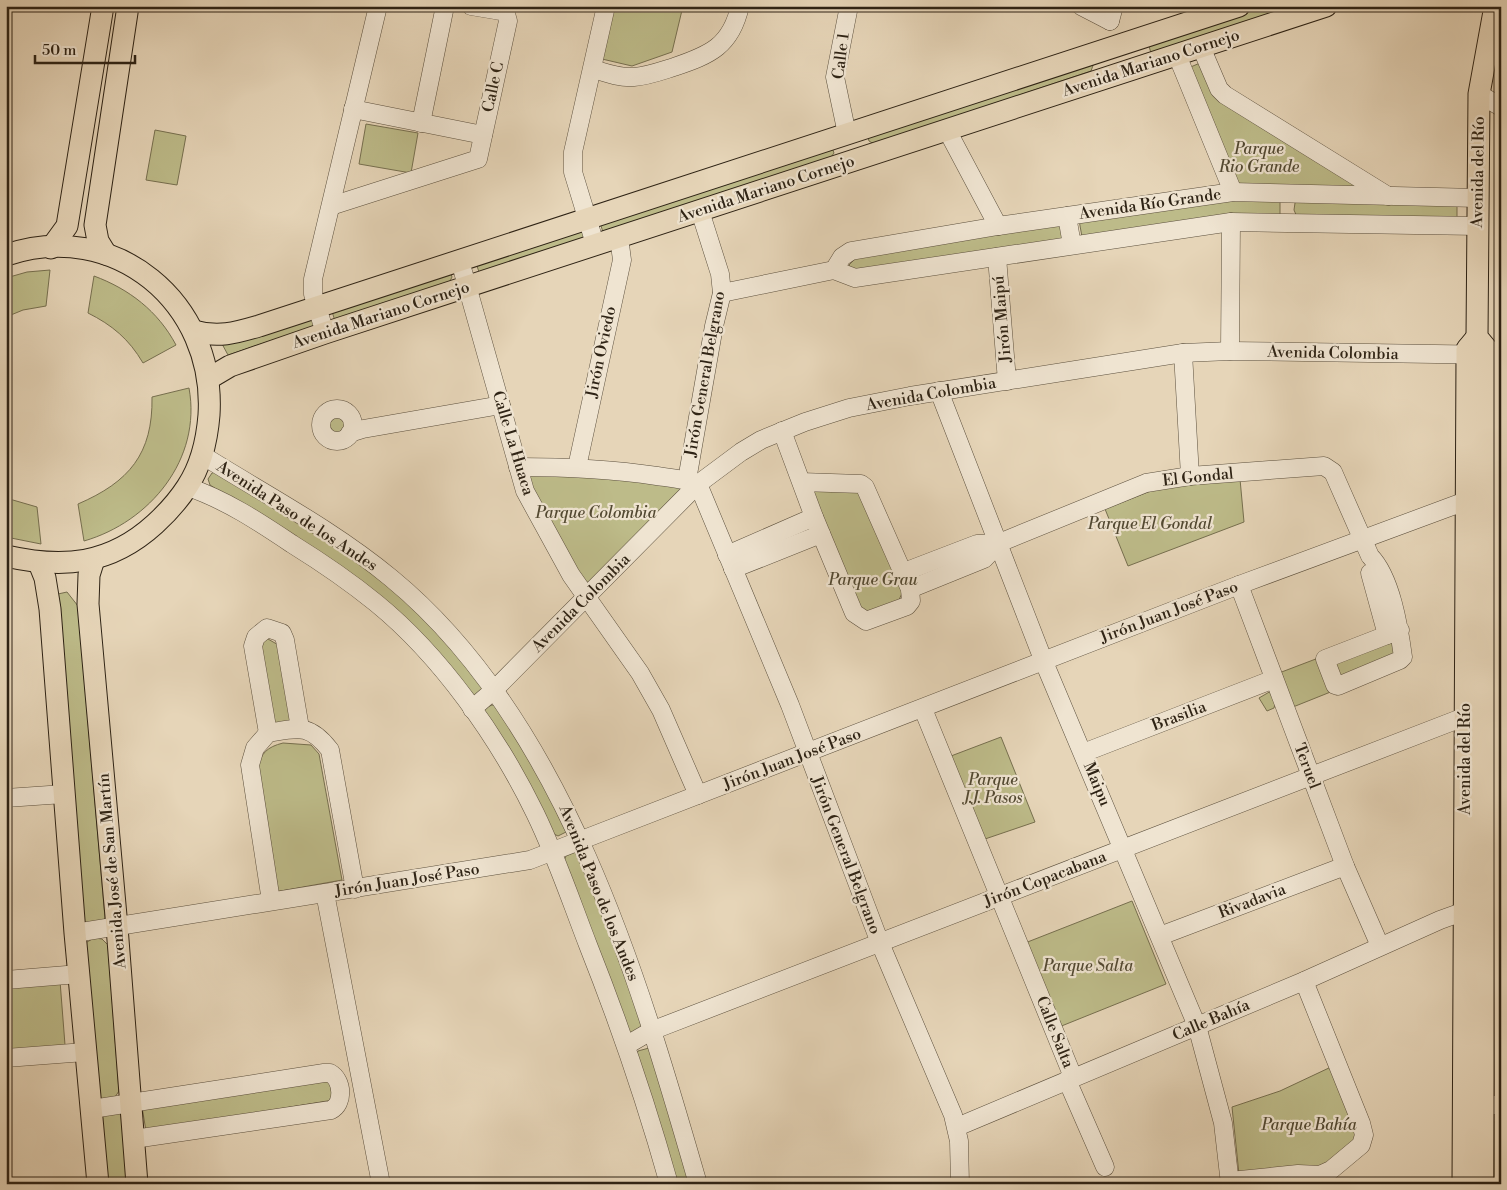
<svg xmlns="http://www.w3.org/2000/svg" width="1507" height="1190" font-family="'Libre Bodoni',serif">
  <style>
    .green { fill: #bdbb89; stroke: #766f4f }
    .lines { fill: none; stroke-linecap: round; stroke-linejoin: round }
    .minor-casing { stroke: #5c503e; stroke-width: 19 }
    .major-casing { stroke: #2e2315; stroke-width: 23 }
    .minor { stroke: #efe4d1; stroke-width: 18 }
    .major { stroke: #e6d5b8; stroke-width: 21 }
    .labels { text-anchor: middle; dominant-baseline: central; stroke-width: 4.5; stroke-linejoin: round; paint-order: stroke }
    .street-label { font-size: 16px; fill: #2e2315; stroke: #efe4d1 }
    .park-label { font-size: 16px; font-style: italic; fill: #524932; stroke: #efe4d1 }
  </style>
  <rect width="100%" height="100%" fill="#e6d5b8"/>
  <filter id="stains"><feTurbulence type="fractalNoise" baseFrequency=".004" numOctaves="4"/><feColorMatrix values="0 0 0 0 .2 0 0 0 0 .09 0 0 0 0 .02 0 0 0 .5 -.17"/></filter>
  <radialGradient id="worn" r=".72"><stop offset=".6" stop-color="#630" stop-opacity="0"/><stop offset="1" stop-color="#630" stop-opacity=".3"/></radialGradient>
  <g class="green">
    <polygon points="612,6 683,6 672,52 632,66 602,59"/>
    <polygon points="1239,6 1296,6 1151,53 1146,36"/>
    <polygon points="1099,49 1091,71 874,144 869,141 866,131"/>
    <polygon points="1200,63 1216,97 1362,185 1362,190 1238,188 1186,69"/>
    <polygon points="366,124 418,133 411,173 359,164"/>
    <polygon points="155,130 186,136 177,185 146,180"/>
    <polygon points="830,142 834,153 831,157 603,232 597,214"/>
    <polygon points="1280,198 1280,217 1082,237 1079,220 1204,201"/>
    <polygon points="1299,200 1457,202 1457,219 1297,217 1294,210 1295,203"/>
    <polygon points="583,218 591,237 479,272 473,254"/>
    <polygon points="1064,224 1066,242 851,270 849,265 858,256"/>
    <polygon points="449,268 452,277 449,283 335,321 329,302"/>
    <polygon points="50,270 46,306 23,310 6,317 6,278 27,272"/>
    <path d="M94 276C129 289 158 311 176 345L143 363C129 339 112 325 88 313Z"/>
    <polygon points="309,306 315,326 228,355 221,342"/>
    <path d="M189 388C202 459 150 522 84 541L78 504C129 482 153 454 152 397Z"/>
    <circle cx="335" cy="425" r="10"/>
    <polygon points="566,467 682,488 592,583 581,581 525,477 531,469"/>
    <polygon points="216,472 316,531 409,601 484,686 476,698 305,545 210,485 208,479 212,473"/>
    <polygon points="1240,479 1244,522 1128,566 1105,509 1158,488"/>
    <polygon points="816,487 861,490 901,585 902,593 899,600 868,612 862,611 811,492"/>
    <polygon points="6,498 37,507 41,544 6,537"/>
    <polygon points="67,592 78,606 105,918 101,923 84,924 58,594"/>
    <polygon points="1394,638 1399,655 1338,678 1334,662"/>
    <polygon points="268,639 280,646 292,722 274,724 260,649 262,642"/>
    <polygon points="1321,657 1333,691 1293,707 1279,673"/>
    <polygon points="1271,691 1276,700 1274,708 1267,711 1259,698"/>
    <polygon points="492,705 498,706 527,749 566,832 558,836 552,833 482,714 485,708"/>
    <polygon points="1001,737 1035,822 985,839 951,756"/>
    <path d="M283 743 311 745 319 754 342 880 275 892 257 769C261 753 267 747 283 743Z"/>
    <polygon points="576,852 580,855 645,1024 629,1035 564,861 566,856"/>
    <polygon points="1132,901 1166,984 1059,1027 1025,943"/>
    <polygon points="94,938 102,939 108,945 119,1091 115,1097 102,1099 96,1095 82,945"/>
    <polygon points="60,981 65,1045 6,1050 6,985"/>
    <polygon points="649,1048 693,1184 674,1184 636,1055 638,1051"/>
    <polygon points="1331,1067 1357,1134 1354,1143 1321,1168 1239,1174 1232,1107 1280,1091"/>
    <polygon points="329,1077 333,1100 146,1131 142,1107"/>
    <polygon points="101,1110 121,1113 127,1184 102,1184"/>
    <rect x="1493" y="1122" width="8" height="62"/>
  </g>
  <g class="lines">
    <g class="minor-casing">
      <g id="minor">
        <polyline points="1081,6 1110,21"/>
        <polyline points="1110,21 1114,6"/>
        <polyline points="1201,47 1219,89 1225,95 1388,196"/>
        <polyline points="1177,55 1233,192"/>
        <path d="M593 69C606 73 620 78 634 77 648 76 661 71 674 67 710 55 731 46 740 6"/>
        <polyline points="1479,94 1501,107"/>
        <polyline points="353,109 483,135"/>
        <polyline points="421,123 445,6"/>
        <polyline points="947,130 998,226"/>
        <polyline points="847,134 835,77 849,6"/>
        <polyline points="331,206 478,159 508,21 506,14 501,11 471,6"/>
        <polyline points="1067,216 1072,245"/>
        <polyline points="595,244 573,172 573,152 606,6"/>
        <polyline points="997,257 1007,381"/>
        <polyline points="460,261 525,491 571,575 640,673 661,710 698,795"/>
        <polyline points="834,270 842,257 851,251 998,226 1233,192 1478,198"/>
        <polyline points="722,293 834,270 855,278 1231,222 1478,226"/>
        <polyline points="325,333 313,294 313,279 378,6"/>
        <polyline points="1230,351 1231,222"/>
        <polyline points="1183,353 1190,476"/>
        <polyline points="939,391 1044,662 1197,1026 1223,1123 1230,1184"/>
        <circle cx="337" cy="425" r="16"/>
        <polyline points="782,431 814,517 854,613 866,621 907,606 911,601 910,589 865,487 861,484 801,482"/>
        <polyline points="350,433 363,429 501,405"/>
        <path d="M202 455C266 495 333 530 391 578 564 720 638 976 698 1184"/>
        <path d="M518 467C565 467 610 469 657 476 671 478 685 479 698 484L790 705 880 943 953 1115 959 1141 960 1184"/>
        <polyline points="577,467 622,260 619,237"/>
        <polyline points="687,480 714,326 722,293 720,274 700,211"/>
        <path d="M188 487C226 500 259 522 292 544 321 562 349 581 376 603 441 656 498 737 535 813 556 856 571 901 588 945 619 1023 646 1102 669 1184"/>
        <polyline points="727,555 814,517"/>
        <polyline points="733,569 821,534"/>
        <path d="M904 572 977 544 999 543 1146 483 1190 476 1324 466 1333 472 1370 556C1391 577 1399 627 1403 657L1400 660 1338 686 1335 685 1325 659 1400 630"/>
        <polyline points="1370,573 1387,635"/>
        <polyline points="1239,585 1345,866 1380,946"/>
        <polyline points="910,589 984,559 999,543"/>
        <polyline points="472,709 494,690 698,484 741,452 761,440 805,422 849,408 910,396 1183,353 1230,351 1501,355"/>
        <polyline points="923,709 1073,1077"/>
        <polyline points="268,733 253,646 256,637 267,628 282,633 285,640 300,728"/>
        <polyline points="1083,753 1274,679"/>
        <polyline points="6,798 64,794"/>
        <polyline points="1471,843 1501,842"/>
        <polyline points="325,893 381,1184"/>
        <path d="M271 901 250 765 255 748 268 733C298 728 309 723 330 750L355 889"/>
        <polyline points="75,933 530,860 1239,585 1455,505 1466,501 1479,501"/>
        <polyline points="1160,936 1345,866"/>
        <polyline points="6,980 79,974"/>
        <polyline points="627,1045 651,1031 1464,717"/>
        <polyline points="6,1058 85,1052"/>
        <polyline points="1067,1080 1105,1167"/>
        <polyline points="1470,1105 1501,1105"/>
        <path d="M92 1109 324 1073H330C343 1080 344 1104 331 1110L134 1139"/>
        <polyline points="957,1127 1304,981 1440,920 1465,911"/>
        <polyline points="1230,1181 1298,1174 1320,1175 1331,1170 1361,1145 1364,1135 1361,1123 1304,981"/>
      </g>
    </g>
    <g class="major-casing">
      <g id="major">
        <polyline points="51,248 67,226 103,6"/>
        <polyline points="106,254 98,241 95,225 128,6"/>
        <path d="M6 255C115 218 216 303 209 415 207 440 201 466 187 487 178 501 167 513 155 524 110 565 63 569 6 556"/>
        <path d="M194 331C218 338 235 333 259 326L1239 6"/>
        <polyline points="208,379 230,366 325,333 1326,6"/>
        <polyline points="94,559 89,575 88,604 117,927 137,1184"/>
        <polyline points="39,563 45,578 50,609 75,933 98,1184"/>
        <polyline points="1463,1184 1467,355 1467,349 1477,337"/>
        <polyline points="1483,1184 1487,349 1477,337 1479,94 1495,6"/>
      </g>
    </g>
    <use href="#minor" class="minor"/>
    <use href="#major" class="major"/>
  </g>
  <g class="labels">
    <g class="street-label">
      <text transform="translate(841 56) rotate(-83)">Calle 1</text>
      <text transform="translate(1151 63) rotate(-18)">Avenida Mariano Cornejo</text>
      <text transform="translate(493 87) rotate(-78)">Calle C</text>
      <text transform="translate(1478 172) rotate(-89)">Avenida del Río</text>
      <text transform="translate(766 189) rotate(-18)">Avenida Mariano Cornejo</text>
      <text transform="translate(1150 204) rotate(-8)">Avenida Río Grande</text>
      <text transform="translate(381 315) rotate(-18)">Avenida Mariano Cornejo</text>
      <text transform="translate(1002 319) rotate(-95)">Jirón Maipú</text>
      <text transform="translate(601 352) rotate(-78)">Jirón Oviedo</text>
      <text transform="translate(1333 353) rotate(1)">Avenida Colombia</text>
      <text transform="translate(705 374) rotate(-80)">Jirón General Belgrano</text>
      <text transform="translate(931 394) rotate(-10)">Avenida Colombia</text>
      <text transform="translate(513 443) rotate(73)">Calle La Huaca</text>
      <text transform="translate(1198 477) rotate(-6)">El Gondal</text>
      <text transform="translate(297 516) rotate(33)">Avenida Paso de los Andes</text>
      <text transform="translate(581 603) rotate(-45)">Avenida Colombia</text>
      <text transform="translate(1169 612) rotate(-21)">Jirón Juan José Paso</text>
      <text transform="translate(1179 716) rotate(-21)">Brasilia</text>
      <text transform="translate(792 759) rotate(-21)">Jirón Juan José Paso</text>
      <text transform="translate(1465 759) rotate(-90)">Avenida del Río</text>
      <text transform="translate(1307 766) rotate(69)">Teruel</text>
      <text transform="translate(1097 784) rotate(67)">Maipu</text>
      <text transform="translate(846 855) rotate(69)">Jirón General Belgrano</text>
      <text transform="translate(112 871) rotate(-95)">Avenida José de San Martín</text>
      <text transform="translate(1045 879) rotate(-21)">Jirón Copacabana</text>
      <text transform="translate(407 880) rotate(-9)">Jirón Juan José Paso</text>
      <text transform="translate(599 893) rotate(68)">Avenida Paso de los Andes</text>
      <text transform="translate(1252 901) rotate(-21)">Rivadavia</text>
      <text transform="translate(1211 1020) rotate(-23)">Calle Bahía</text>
      <text transform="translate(1055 1032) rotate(68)">Calle Salta</text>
    </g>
    <g class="park-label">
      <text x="1259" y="149">Parque<tspan x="1259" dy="18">Rio Grande</tspan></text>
      <text x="596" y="513">Parque Colombia</text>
      <text x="1150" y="524">Parque El Gondal</text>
      <text x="873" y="580">Parque Grau</text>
      <text x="993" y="780">Parque<tspan x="993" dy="18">J.J. Pasos</tspan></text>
      <text x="1088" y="966">Parque Salta</text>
      <text x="1309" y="1125">Parque Bahía</text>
    </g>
  </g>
  <rect width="1507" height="1190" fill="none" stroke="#e6d5b8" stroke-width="25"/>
  <rect x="8" y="8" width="1492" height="1175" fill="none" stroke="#2e2315" stroke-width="2.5"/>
  <rect x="12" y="12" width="1482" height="1165" fill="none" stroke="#2e2315"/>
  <path d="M35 55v8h100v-8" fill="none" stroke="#2e2315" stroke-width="2.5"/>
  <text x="42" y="55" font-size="15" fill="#2e2315" stroke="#efe4d1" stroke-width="4" paint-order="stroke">50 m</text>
  <rect width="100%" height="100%" filter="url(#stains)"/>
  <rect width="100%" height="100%" fill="url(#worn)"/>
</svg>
